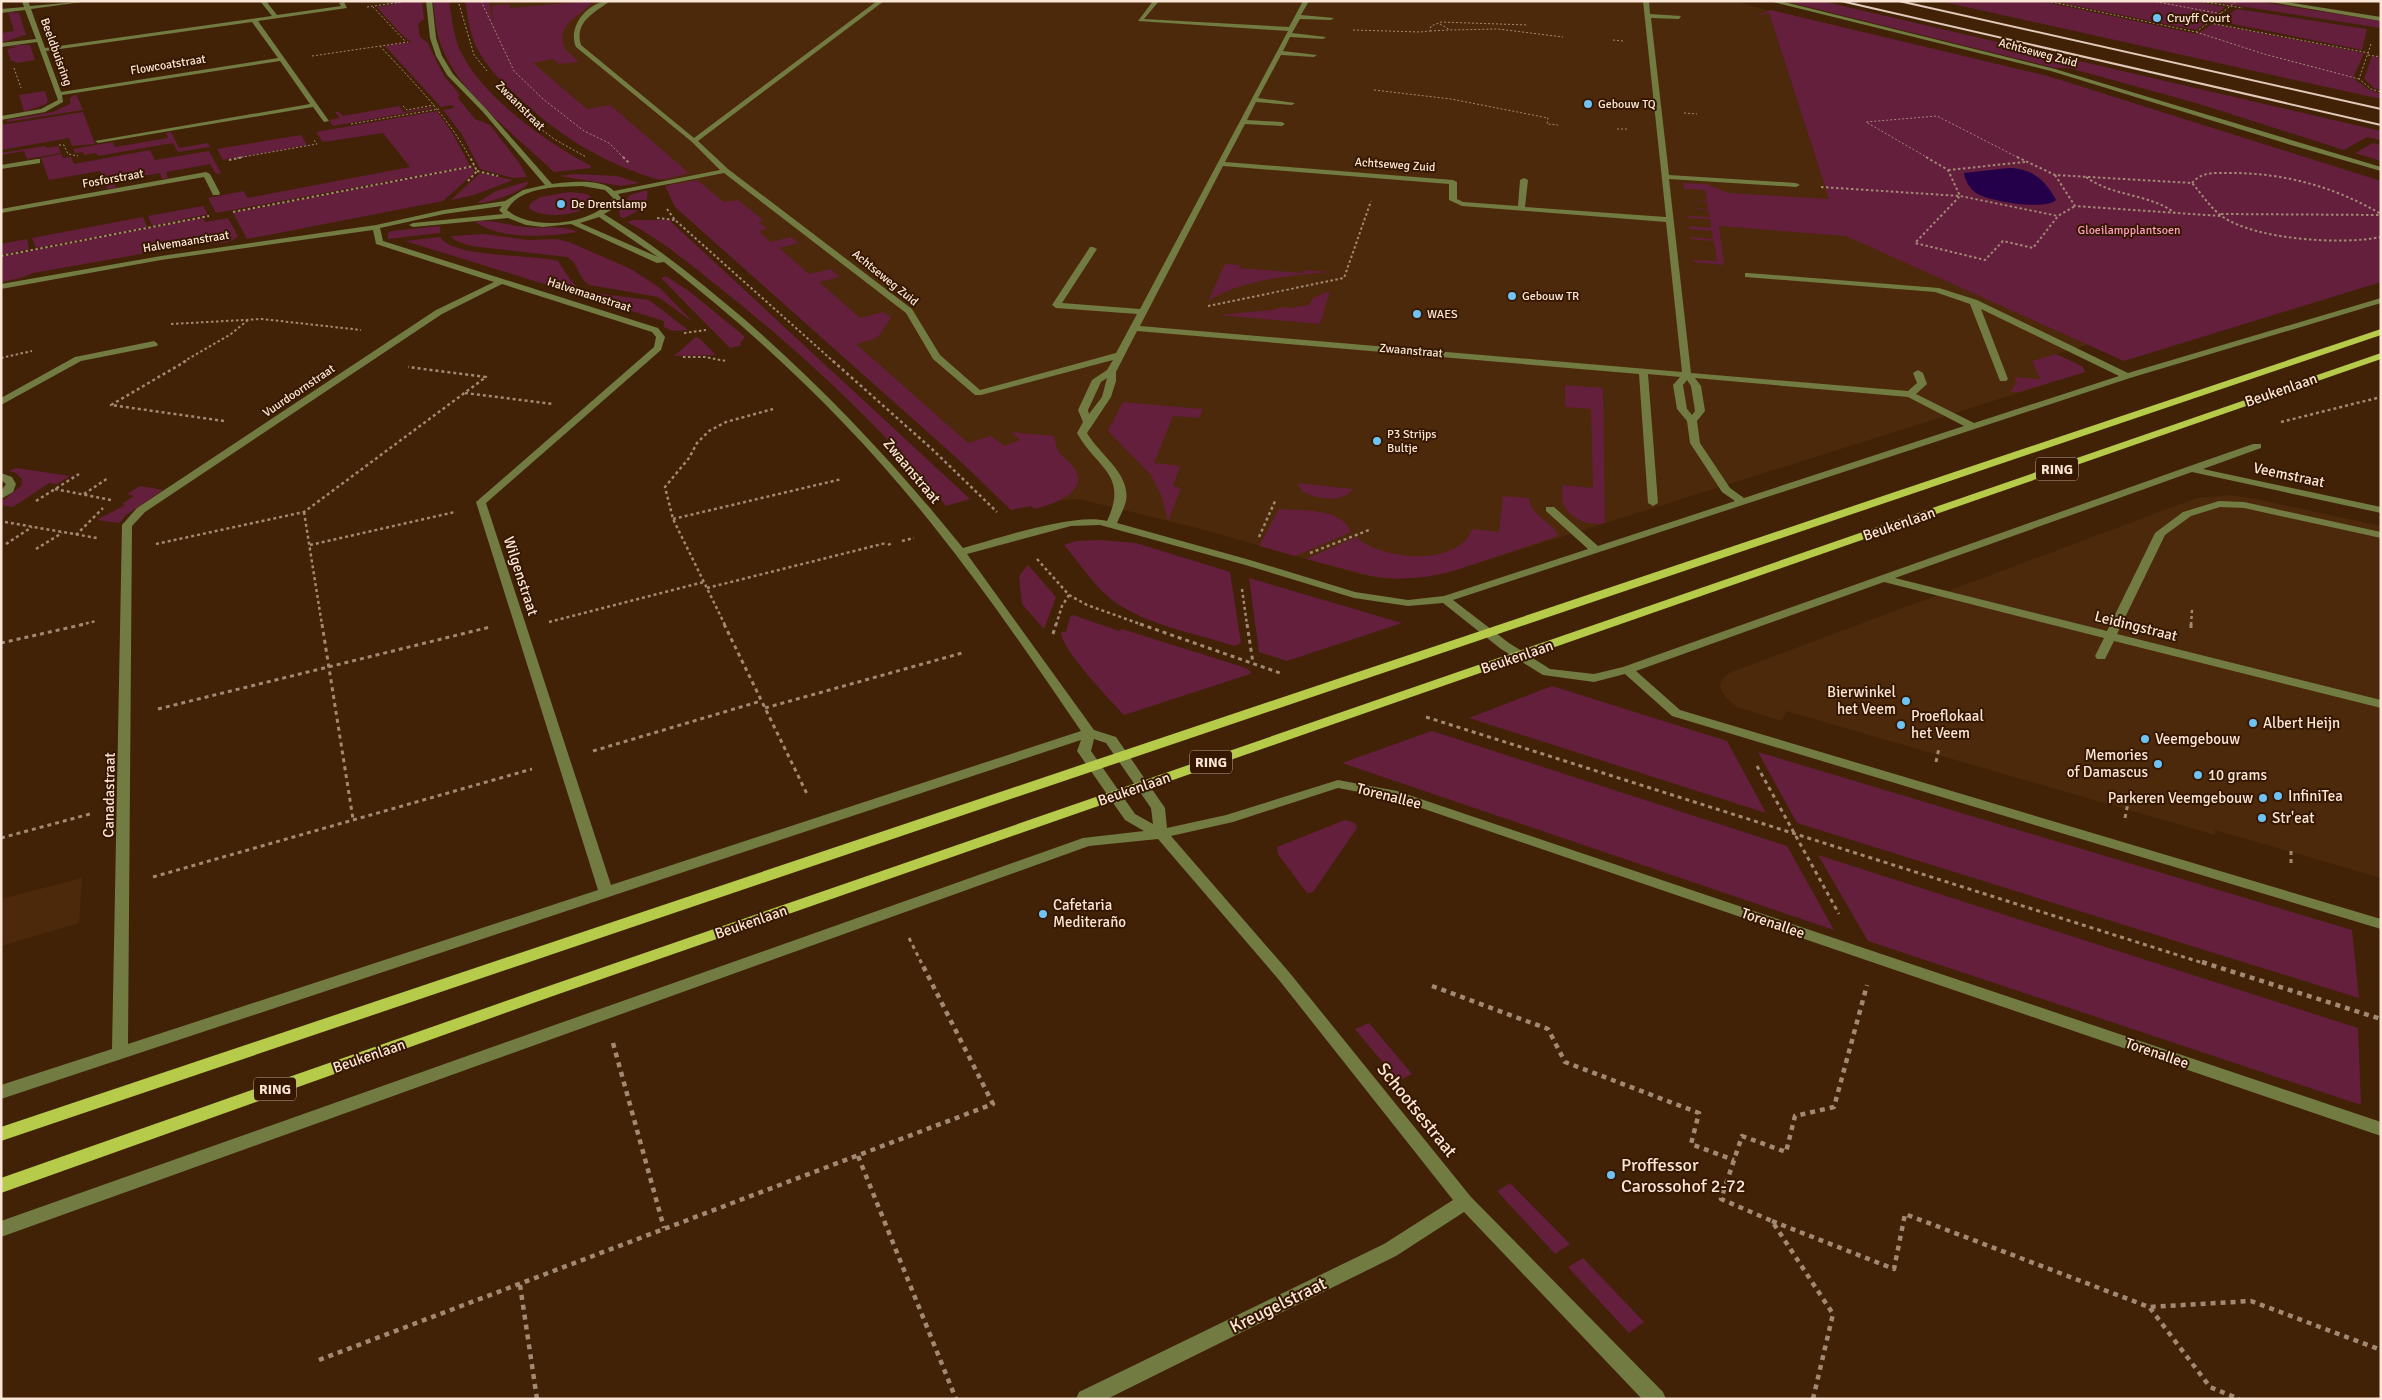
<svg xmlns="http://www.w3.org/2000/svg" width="2382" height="1400" font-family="Signika,sans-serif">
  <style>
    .built { fill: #4c290a }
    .green { fill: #641f3d }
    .water { fill: #230049 }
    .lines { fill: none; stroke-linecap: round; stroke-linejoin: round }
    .path-far4 { stroke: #a28974; stroke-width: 1; stroke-dasharray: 2 2; stroke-linecap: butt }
    .path-far3 { stroke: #a28974; stroke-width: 2; stroke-dasharray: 2.5 2.5; stroke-linecap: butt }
    .path-far2 { stroke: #a28974; stroke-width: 2.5; stroke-dasharray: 3 3; stroke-linecap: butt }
    .path-far1 { stroke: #a28974; stroke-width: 3; stroke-dasharray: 4 4; stroke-linecap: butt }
    .path { stroke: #a28974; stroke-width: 4.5; stroke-dasharray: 5 5; stroke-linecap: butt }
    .minor { fill: #717b42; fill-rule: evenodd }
    .major { fill: #b7cb4b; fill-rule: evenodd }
    .rail { stroke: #e1caba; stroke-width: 2 }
    .poi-dot { fill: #6fc2f4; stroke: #361800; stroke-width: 2 }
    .labels { text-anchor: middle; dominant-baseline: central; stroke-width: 4; stroke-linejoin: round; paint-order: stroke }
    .far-poi-label { font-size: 12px; fill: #fae5d6; stroke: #361800; text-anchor: start }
    .far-street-label { font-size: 12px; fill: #fae5d6; stroke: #361800 }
    .far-park-label { font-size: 12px; fill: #fd9ec0; stroke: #361800 }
    .shield { fill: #361800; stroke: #bfa896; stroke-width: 1 }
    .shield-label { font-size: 14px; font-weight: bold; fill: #fae5d6 }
    .street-label { font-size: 15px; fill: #fae5d6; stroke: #361800 }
    .poi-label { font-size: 15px; fill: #fae5d6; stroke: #361800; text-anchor: start }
    .near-street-label { font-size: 18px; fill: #fae5d6; stroke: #361800 }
    .near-poi-label { font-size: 18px; fill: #fae5d6; stroke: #361800; text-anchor: start }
  </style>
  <rect width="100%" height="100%" fill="#412206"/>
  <g class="built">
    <polygon points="488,1 1734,1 1772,11 1769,13 1829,199 1948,281 2088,345 2056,354 2082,366 2085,372 1450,572 1425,577 1386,579 1359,574 1201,529 1079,499 1018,503 979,460 591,115 565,90 529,62 495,31"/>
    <polygon points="2229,495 2251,498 2381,526 2381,878 2215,830 2215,835 1786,711 1782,721 1737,707 1726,698 1720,688 1721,681 1729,673 2197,498"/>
    <polygon points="82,878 79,923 1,946 1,899"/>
  </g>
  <g class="green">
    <polygon points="393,1 422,1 424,19 418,24 420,37 427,42 444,76 460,95 458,98 475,119 490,125 520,164 527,177 513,178 480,169 461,133 443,110 454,108 452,105 441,107 385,46 411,42 400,33 377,7 395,4"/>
    <path d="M433 1H449C452 17 453 35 460 50 481 96 547 143 591 166V168L554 172C520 140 460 93 443 50 436 35 435 18 433 1Z"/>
    <path d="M465 1H489L493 22 492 6 510 4V8L592 1C586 16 553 20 565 49L579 62 559 64 553 59 533 63 587 109 610 105 689 173C680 175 664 181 656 179 600 162 555 133 514 93 501 81 488 68 479 52 470 37 468 18 465 1Z"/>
    <polygon points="1784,1 1821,1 2381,131 2381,140 2367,137 2344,150 2196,103 2069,68 2055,68"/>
    <polygon points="1939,1 2040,1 2197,34 2213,24 2364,53 2353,78 2368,89 2381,94 2381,99"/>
    <polygon points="2052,1 2192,1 2225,7 2196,30"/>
    <polygon points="2207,1 2255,1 2381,21 2381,28"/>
    <polygon points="2237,9 2367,29 2362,50 2218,21"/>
    <polygon points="1771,10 2048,76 2381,181 2381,282 2124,361 1846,236 1719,226 1724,265 1694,262 1693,260 1717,261 1714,241 1690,239 1690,237 1713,239 1712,231 1689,229 1689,226 1711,228 1710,219 1688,218 1687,216 1710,217 1708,210 1686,207 1708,209 1707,202 1685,201 1707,201 1705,190 1684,189 1683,183 1706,184 1728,193 1829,199 1769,13 1754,16"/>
    <path d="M8 12 19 13 26 35C18 36 12 41 1 42V33L14 31Z"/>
    <polygon points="18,45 30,45 35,60 16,63 14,61 11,61 7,49 18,47 6,46"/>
    <polygon points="2372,56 2381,58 2381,91 2374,88 2364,79"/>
    <polygon points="45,91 48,101 46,104 24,112 19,95"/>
    <polygon points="76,94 83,110 7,122 7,120 53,112 70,104 70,98"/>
    <polygon points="399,106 404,112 432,107 434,108 333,126 329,120 340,118 335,112 339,112 343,116"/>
    <polygon points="437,111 453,134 470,166 216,213 208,198 244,191 247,198 410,167 383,133 323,142 316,132"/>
    <polygon points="83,112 95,144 72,146 69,138 1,150 1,125"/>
    <polygon points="171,132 179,148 208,143 210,147 178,152 173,143 98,156 96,153 84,155 83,152 75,153 73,149 113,142 115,147 168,138 166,133"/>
    <polygon points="301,135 307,145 223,160 217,149"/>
    <polygon points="2373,143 2381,145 2381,161 2355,153"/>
    <polygon points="45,146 46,148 58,146 61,153 27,159 24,151 1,155 1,153"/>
    <polygon points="150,150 155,160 209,151 221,173 216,174 210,164 166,172 168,178 162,179 160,173 113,181 116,188 107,189 100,171 49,180 41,158 61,154 63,158 71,157 74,164"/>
    <polygon points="472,167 474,171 473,174 443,201 247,239 233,213"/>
    <polygon points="480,173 513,180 474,195 451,200"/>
    <polygon points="576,174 617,176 639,183 621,186 559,176"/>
    <path d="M697 180 724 202 738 200 763 220 759 222 767 229 759 231 770 242 791 237 799 243 779 248 809 274 831 269 840 277 819 282 860 318 883 312 891 318 877 338 856 344 968 443 991 436 1004 446 1020 440 1011 432 1054 436C1059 460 1062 452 1074 468 1091 492 1051 505 1035 509L1031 506 1011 510 959 460 675 207 665 186Z"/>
    <path d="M529 181C527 191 487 204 477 203L496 191Z"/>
    <path d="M647 190C651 205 634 214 623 218L620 217 619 211 630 195Z"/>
    <path d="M570 192 587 194 594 200C586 216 542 220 529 208L530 204 540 197Z"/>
    <polygon points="203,206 208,214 152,226 148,216"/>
    <polygon points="143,217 147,227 36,248 32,238"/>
    <path d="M203 218 205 222 228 218 238 236C231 244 213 244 203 243L33 273 21 278 1 282V257Z"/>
    <path d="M633 220H669L970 499 946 506C881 426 801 352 720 288 690 264 660 239 627 222Z"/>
    <path d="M480 221C496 220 511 226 526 227 542 229 562 224 577 232 546 237 502 240 475 222Z"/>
    <polygon points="440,226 440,233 388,239 388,233 392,231"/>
    <path d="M483 234 528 240 556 239 569 242 631 269 645 278 660 288 693 322 658 297 590 285C578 279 579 263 567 257L471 246 456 241 451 236Z"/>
    <path d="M440 237C452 258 534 254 558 261L572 282 580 289 594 293 649 300 688 330 673 331 664 327V321L405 241Z"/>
    <polygon points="27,239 29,249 1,255 1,244"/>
    <path d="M1225 264 1240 265 1239 268 1303 273 1304 270 1331 272C1292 275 1241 280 1208 301Z"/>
    <polygon points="666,276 690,292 739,332 745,337 740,343 742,345 730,348 661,278"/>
    <polygon points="1330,291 1320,324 1219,315 1273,310 1281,307 1290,308 1309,305 1313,298"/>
    <polygon points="696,337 699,338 716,355 674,356"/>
    <polygon points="2056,354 2082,366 2085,372 2019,392 2010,392 2017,382 2014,377 2040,379 2032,361"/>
    <path d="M1565 385 1603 388 1605 523C1591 527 1570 519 1564 505 1561 499 1562 492 1563 485L1593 488 1591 409 1565 407Z"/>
    <polygon points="1123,402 1203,409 1199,418 1173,416 1154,463 1180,466 1173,486 1181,488 1168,521 1162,497 1151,475 1108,431"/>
    <polygon points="16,468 70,476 57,484 49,483 13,507 1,505 1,502 21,486 22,479 16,473 9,471"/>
    <path d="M1297 483 1353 489C1342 504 1315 499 1302 491Z"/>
    <polygon points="140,486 163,490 126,515 119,523 97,520 125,505 122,504 134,496 127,494"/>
    <path d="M1503 496 1529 498C1531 518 1558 525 1558 536L1450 572 1425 577 1396 579 1371 576 1306 559 1356 537C1381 560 1458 568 1472 529L1499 532Z"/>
    <path d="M1279 509C1302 511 1341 507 1351 532L1295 556 1259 546Z"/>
    <path d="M1101 540 1136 543 1230 572 1241 643 1234 646C1194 633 1146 625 1112 600 1095 587 1078 561 1064 545L1076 541Z"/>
    <polygon points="1028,565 1056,597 1044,629 1022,604 1019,576"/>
    <polygon points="1249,578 1402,623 1287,661 1259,652"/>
    <path d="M1073 615 1119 631 1122 629 1246 668 1251 672 1250 674 1124 715C1111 701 1060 648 1061 632H1066L1070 617Z"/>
    <polygon points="1552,686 1727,741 1766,813 1469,718"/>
    <polygon points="1432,731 1787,846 1834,930 1342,763"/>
    <polygon points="1758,752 2352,930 2359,998 1797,823"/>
    <polygon points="1345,820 1355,823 1357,828 1313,892 1307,893 1278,854 1277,847"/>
    <polygon points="1818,855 2358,1028 2361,1105 1868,941"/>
    <polygon points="1369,1023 1412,1074 1398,1081 1355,1029"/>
    <polygon points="1510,1183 1570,1244 1555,1254 1497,1191"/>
    <polygon points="1583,1258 1644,1322 1629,1333 1568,1267"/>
  </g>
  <path class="water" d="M2009 168C2032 168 2046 181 2056 200 2045 211 1987 201 1976 193 1969 188 1965 180 1964 173Z"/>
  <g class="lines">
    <g class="path-far4">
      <polyline points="481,1 514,71 543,99 584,131 609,143 624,158"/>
      <polyline points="2047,1 2196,32 2237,1"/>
      <polyline points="2152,1 2222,14"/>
      <polyline points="2199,1 2243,8"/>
      <polyline points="459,4 474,55 487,71"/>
      <polyline points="367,7 402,2"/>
      <polyline points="373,7 405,41"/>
      <polyline points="2210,23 2369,53"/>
      <polyline points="1440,24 1450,30 1498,29 1563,37"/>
      <polyline points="1353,30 1420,32 1430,31 1431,26 1441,22 1528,25"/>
      <polyline points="1430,31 1450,30"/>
      <polyline points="2196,32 2264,54 2359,79"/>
      <polyline points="1613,40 1623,41"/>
      <polyline points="2371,44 2359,79 2371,89 2381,92"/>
      <path d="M380 46C413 82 447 115 470 158"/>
      <polyline points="2368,55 2381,57"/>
      <polyline points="312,56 408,42"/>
      <polyline points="14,68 21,88"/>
      <polyline points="1374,90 1451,99 1548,118 1547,124 1558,125"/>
      <polyline points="403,106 407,110 434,105"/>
      <polyline points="1684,113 1697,114"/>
      <polyline points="533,123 554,139 586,157"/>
      <polyline points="351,124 439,109"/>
      <polyline points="1617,129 1627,129"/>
      <polyline points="59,145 64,145 68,154 78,156"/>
      <polyline points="237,158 317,144 314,140"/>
      <polyline points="1928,158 1866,122 1937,116 2019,158"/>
    </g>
    <g class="path-far3">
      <polyline points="623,157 630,164"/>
      <polyline points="1926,157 1948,170 1960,196 1915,243 1985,260 2003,241 2033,248 2058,216 2075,206"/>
      <path d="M2017 157 2055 175 2192 183C2202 194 2210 208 2223 217 2257 240 2342 245 2381 237"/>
      <polyline points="229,160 244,157"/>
      <polyline points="1948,170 2025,162"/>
      <polyline points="477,171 498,176"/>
      <polyline points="2055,175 2075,206 2221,216"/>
      <path d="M2086 177C2113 197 2148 193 2175 213"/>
      <polyline points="468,181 477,171 470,157"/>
      <path d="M2192 183C2202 171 2217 173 2231 173 2285 173 2335 187 2381 214"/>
      <polyline points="1821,187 1960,196 2058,216"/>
      <polyline points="667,209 675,220 834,362"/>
      <polyline points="233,212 474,166"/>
      <polyline points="2221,214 2381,215"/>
      <polyline points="657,218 675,220"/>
      <polyline points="1,256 209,216"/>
      <polyline points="1208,306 1344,278 1371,201"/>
      <polyline points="171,324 262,319 361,330"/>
      <polyline points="684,333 706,330"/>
      <polyline points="683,357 705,357 726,361"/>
      <polyline points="1,358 32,351"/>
      <polyline points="183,362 231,334 248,320"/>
    </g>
    <g class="path-far2">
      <polyline points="186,361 111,405 224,421"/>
      <polyline points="833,361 933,450 997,512"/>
      <polyline points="465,393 553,404"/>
      <polyline points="2281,422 2381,397"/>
      <polyline points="55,489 111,500"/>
      <polyline points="84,494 108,478"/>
      <polyline points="36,501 79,474"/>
      <polyline points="304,512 322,625"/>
      <polyline points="673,519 842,479"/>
      <polyline points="5,522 97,538"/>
      <polyline points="76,535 103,508"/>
      <polyline points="1259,537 1276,499"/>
      <polyline points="902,541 914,538"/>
      <polyline points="6,544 32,527"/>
      <polyline points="156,544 304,512 486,377 408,367"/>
      <polyline points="310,545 455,512"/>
      <polyline points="888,545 892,543"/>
      <polyline points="36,549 62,533"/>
      <polyline points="1310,553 1369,530"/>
      <polyline points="1037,559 1069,595 1087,605 1143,625"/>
      <polyline points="707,588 886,543"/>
      <polyline points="1242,589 1247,625"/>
      <polyline points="549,622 704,582"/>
      <polyline points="80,625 96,621"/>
      <polyline points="725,625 673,519 665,487 689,458 697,443 709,431 726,422 773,409"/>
      <polyline points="1056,625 1062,606 1069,595"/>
      <polyline points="2191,625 2192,610"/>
    </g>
    <g class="path-far1">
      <polyline points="322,624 353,819"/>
      <polyline points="724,624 808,796"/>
      <polyline points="1140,624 1280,673"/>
      <polyline points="1247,624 1253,663"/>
      <polyline points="2191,628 2191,624"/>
      <polyline points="1053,634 1056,624"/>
      <polyline points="1,643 85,624"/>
      <polyline points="765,708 962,653"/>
      <polyline points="158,709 490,627"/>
      <polyline points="1426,717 2206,964"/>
      <polyline points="593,751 761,701"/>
      <polyline points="1936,762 1939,748"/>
      <polyline points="1757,766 1839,914"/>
      <polyline points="2125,818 2128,803"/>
      <polyline points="1,838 90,814"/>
      <polyline points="2291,851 2291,865"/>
      <polyline points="153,877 532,769"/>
      <polyline points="909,938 922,964"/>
    </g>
    <g class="path">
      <polyline points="2202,962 2381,1019"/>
      <polyline points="1432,986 1548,1029 1565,1062 1699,1113 1691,1144 1734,1160"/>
      <polyline points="613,1043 664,1228"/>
      <polyline points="858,1156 956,1399"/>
      <polyline points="1772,1221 1894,1269 1905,1214 2149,1307 2251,1301 2381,1350"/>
      <polyline points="520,1285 537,1399"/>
      <polyline points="2150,1308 2210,1387 2239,1399"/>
      <polyline points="319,1360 993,1104 921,962"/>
      <polyline points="1813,1399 1833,1314 1772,1221 1721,1199 1742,1136 1786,1152 1795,1116 1834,1107 1867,985"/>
    </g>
    <g class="minor">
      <path d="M22 1H28L30 6 89 1 31 9 45 48 272 16 260 1H266L277 15 341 6 339 3 344 2 347 8 258 21 329 121 324 122 313 107 98 143 95 141 310 104 280 61 62 95 63 102 45 112 1 120V116L41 109 58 100 37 42 1 47V43L36 39 25 10 1 13V9L24 7ZM252 22 278 58 61 92 46 51Z"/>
      <path d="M426 1H432L436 38 442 56 453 74 487 110 552 184C569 182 602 178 614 191L720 170 692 142 576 47C567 27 588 1 610 1 594 13 574 22 581 45L694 138 877 1H884L698 141 728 169 912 309 940 355 980 390 1116 353 1137 314 1056 308 1052 305 1090 247H1093L1097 249 1062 303 1140 309 1288 31 1138 21 1153 1H1159L1144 19 1289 27 1303 1H1309L1301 15 1334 18 1331 20 1300 19 1292 33 1326 37 1323 39 1290 37 1283 51 1317 55 1314 57 1281 55 1258 98 1295 103 1292 105 1256 102 1247 120 1282 122 1285 124 1282 126 1245 124 1225 162 1453 180 1457 182V199L1463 202 1518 206 1520 180 1524 178 1528 180 1525 207 1666 217 1643 1H1649L1650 14 1681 16 1679 19 1651 18 1669 175 1796 183 1800 185 1796 187 1669 179 1691 373 1908 391 1917 383 1913 373 1918 370 1923 373 1927 384 1916 394 1974 423 2119 376 1981 309 2008 379 2006 381H2000L1970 304 1935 292 1745 277V273H1748L1939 288 1977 300 2128 373 2381 298V303L2130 378 1453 600 1509 643 1550 669 1594 674 1623 667 2187 467 2253 444H2261V448L2203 469 2381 507V513L2192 472 1895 578 2107 631 2155 533 2183 512 2219 501 2244 502 2381 532V538L2244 508 2220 507 2191 516 2165 535 2117 634 2381 700V708L2114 641 2105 659H2097L2095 656 2104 638 1884 582 1636 671 1680 710 2381 919V929L1672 716 1625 674 1594 682 1543 675 1501 649 1443 603 1408 606 1354 598 1242 564 1100 525 1071 526 967 554 1094 730 1116 737 1165 808 1167 828 1226 815 1338 780 1397 791 2381 1122V1136L1395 799 1338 788 1233 822 1171 836 1289 972 1471 1197 1663 1392 1666 1399H1642L1464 1212 1396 1256 1107 1399H1076L1079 1392 1384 1244 1453 1200 1279 980 1158 839 1089 846 1 1237V1221L1083 838 1144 831 1125 820 1077 751 1081 740 1 1099V1085L112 1049 122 525 137 508 436 310 494 282 376 244 373 230 161 260 1 289V284L161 256 376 225 444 210 505 201 523 190 545 185 483 112 447 75 436 56 430 38ZM1223 166 1449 184V200L1462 206 1666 222 1682 372 1140 326ZM724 173 906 313 933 359 975 395H981L1113 360 1107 370 1092 380 1078 410 1083 422 1077 433C1097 469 1129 474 1107 521 1075 512 997 539 963 548 896 465 824 388 743 318 699 281 654 244 604 214L613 209 621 198 618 194ZM582 186 605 190 613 198C593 225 532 232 507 210 520 186 559 187 582 186ZM502 206 499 210 503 214 413 223 409 225 413 227 508 218 526 225 543 227 571 224 657 263 664 262C762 338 853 425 931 523 985 590 1033 661 1081 731L611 885 486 503 661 350 665 337 658 328 383 241 380 228 444 214ZM599 217 658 257 580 223ZM502 284 652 332 656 337 654 347 476 502 598 890 128 1044 132 526 145 512 442 314ZM1137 331 1639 374 1648 503 1653 506 1658 503 1648 374 1680 377 1673 385 1677 409 1687 421 1690 443 1722 492 1735 501 1598 546 1554 507H1546V511L1588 549 1444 596 1408 600 1355 592 1250 560 1117 523C1120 516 1124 509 1126 501 1131 474 1099 454 1087 433L1111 397 1116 381V372ZM1107 378 1102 397 1089 414 1088 410 1101 382ZM1695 378 1908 397 1964 426 1744 498 1730 488 1700 443 1697 421 1705 411 1701 386ZM1687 380 1691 386 1695 411 1692 415 1687 409 1683 385ZM1094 739 1106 743 1151 808 1153 824 1135 814 1091 751Z"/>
      <polygon points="1769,1 1780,1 2055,69 2381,167 2381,171 2291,145 2051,71"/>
      <polygon points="2264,1 2279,1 2381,17 2381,21"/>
      <polygon points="37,159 40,159 40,163 1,169 1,165"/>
      <polygon points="206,172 210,174 220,193 219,195 213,195 204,177 1,213 1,209"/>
      <polygon points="154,341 158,344 157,346 81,361 1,405 1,398 75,357"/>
      <polygon points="1,473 12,477 16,484 13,492 1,499 1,491 6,484 1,480"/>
    </g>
    <g class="major">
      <polygon points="2381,329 2381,335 1,1141 1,1127"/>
      <polygon points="2381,353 2381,359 553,996 1,1193 1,1178 543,988"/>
    </g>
    <g class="rail">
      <polyline points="1841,1 2381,125"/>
      <polyline points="1899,1 2381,109"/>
    </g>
  </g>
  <g class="poi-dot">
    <circle cx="2157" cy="18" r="5"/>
    <circle cx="1588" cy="104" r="5"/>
    <circle cx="561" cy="204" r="5"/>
    <circle cx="1512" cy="296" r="5"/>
    <circle cx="1417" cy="314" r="5"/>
    <circle cx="1377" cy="441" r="5"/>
    <circle cx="1906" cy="701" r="5"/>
    <circle cx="2253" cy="723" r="5"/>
    <circle cx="1901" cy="725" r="5"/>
    <circle cx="2145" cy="739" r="5"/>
    <circle cx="2158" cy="764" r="5"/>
    <circle cx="2198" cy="775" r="5"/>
    <circle cx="2278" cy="796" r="5"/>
    <circle cx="2263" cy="798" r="5"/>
    <circle cx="2262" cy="818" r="5"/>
    <circle cx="1043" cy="914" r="5"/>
    <circle cx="1611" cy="1175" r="5"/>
  </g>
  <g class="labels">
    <g class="far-poi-label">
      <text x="2167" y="18">Cruyff Court</text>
      <text x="1598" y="104">Gebouw TQ</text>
      <text x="571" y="204">De Drentslamp</text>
      <text x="1522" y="296">Gebouw TR</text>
      <text x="1427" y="314">WAES</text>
      <text x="1387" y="434">P3 Strijps<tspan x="1387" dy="14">Bultje</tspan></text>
    </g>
    <g class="far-street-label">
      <text transform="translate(56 52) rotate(70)">Beeldbuisring</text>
      <text transform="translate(2038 53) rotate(15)">Achtseweg Zuid</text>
      <text transform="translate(168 65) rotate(-9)">Flowcoatstraat</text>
      <text transform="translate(520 106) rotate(45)">Zwaanstraat</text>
      <text transform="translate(1395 165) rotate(4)">Achtseweg Zuid</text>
      <text transform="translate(113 179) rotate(-10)">Fosforstraat</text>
      <text transform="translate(186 242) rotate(-9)">Halvemaanstraat</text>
      <text transform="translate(885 278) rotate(39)">Achtseweg Zuid</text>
      <text transform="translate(589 295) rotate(18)">Halvemaanstraat</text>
      <text transform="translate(1411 351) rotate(5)">Zwaanstraat</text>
      <text transform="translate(299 391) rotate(-34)">Vuurdoornstraat</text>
    </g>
    <g class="far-park-label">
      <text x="2129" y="230">Gloeilampplantsoen</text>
    </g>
    <g class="shield">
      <rect x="2036" y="457.5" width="42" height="23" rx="4"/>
      <rect x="1190" y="750.5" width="42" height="23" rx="4"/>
      <rect x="254" y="1077.5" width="42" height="23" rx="4"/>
    </g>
    <g class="shield-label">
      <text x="2057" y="469">RING</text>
      <text x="1211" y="762">RING</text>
      <text x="275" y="1089">RING</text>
    </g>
    <g class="street-label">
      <text transform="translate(2281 390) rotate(-19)">Beukenlaan</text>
      <text transform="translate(912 471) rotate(50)">Zwaanstraat</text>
      <text transform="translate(2289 475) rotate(12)">Veemstraat</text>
      <text transform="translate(1899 524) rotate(-19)">Beukenlaan</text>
      <text transform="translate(521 576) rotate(72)">Wilgenstraat</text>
      <text transform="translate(2136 626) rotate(14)">Leidingstraat</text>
      <text transform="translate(1517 657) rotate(-19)">Beukenlaan</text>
      <text transform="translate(1134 789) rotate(-19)">Beukenlaan</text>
      <text transform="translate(109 795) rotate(-89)">Canadastraat</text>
      <text transform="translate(1389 796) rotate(14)">Torenallee</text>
      <text transform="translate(751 922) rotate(-19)">Beukenlaan</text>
      <text transform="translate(1773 923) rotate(19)">Torenallee</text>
      <text transform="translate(2157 1053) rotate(19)">Torenallee</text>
      <text transform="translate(369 1056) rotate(-19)">Beukenlaan</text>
    </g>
    <g class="poi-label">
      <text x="1896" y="692" text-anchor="end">Bierwinkel<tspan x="1896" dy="17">het Veem</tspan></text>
      <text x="1911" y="716">Proeflokaal<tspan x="1911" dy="17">het Veem</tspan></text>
      <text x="2263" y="723">Albert Heijn</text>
      <text x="2155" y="739">Veemgebouw</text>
      <text x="2148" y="755" text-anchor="end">Memories<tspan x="2148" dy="17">of Damascus</tspan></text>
      <text x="2208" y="775">10 grams</text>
      <text x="2288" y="796">InfiniTea</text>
      <text x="2253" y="798" text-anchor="end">Parkeren Veemgebouw</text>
      <text x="2272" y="818">Str'eat</text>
      <text x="1053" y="905">Cafetaria<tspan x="1053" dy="17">Mediteraño</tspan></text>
    </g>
    <g class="near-street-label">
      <text transform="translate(1417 1110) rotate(51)">Schootsestraat</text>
      <text transform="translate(1278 1305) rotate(-26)">Kreugelstraat</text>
    </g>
    <g class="near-poi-label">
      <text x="1621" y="1165">Proffessor<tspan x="1621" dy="21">Carossohof 2-72</tspan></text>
    </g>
  </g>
  <rect width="2382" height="1400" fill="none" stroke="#fae5d6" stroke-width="5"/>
</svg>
